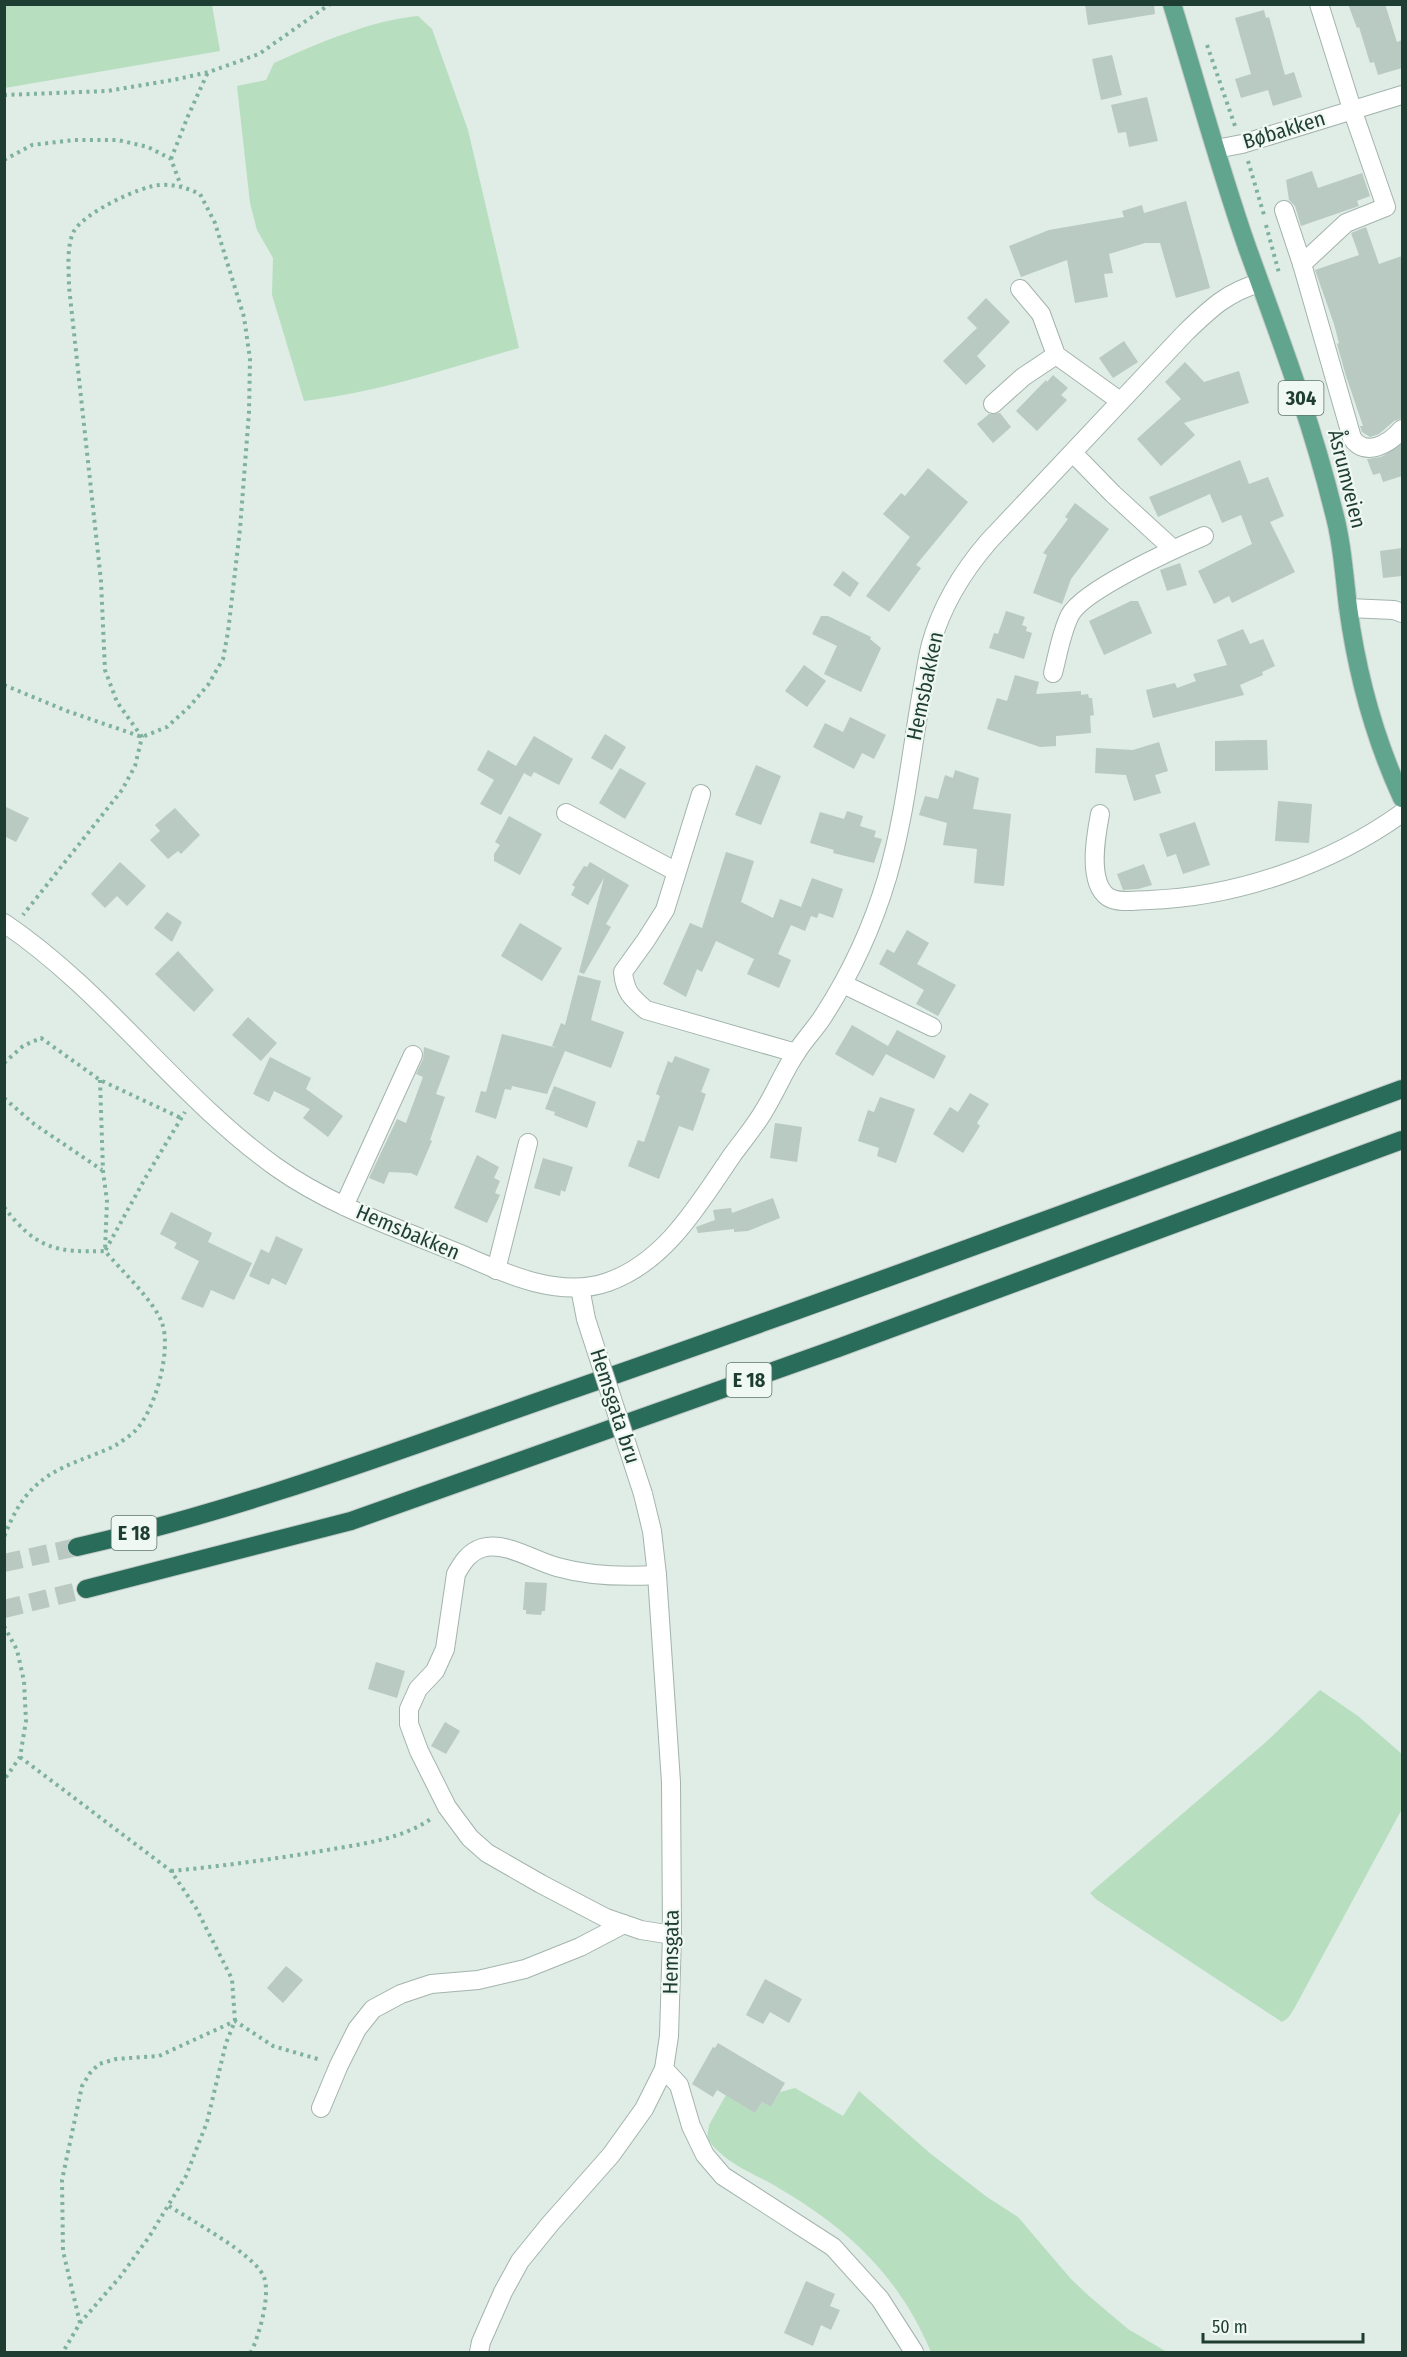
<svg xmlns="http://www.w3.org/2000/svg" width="1407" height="2357" font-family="'Fira Sans Condensed',sans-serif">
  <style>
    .green { fill: #b7dfbf }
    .building { fill: #b8cac1 }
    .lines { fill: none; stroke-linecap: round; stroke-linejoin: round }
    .highway-tunnel { stroke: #b9c9c2; stroke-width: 18; stroke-dasharray: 18 9; stroke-linecap: butt }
    .minor-casing { stroke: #a2b4ad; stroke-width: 20 }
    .major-casing { stroke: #c0c9c6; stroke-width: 20 }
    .highway-casing { stroke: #c0c9c6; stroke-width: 20 }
    .path { stroke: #7eb29e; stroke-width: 4; stroke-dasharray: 3 4.5; stroke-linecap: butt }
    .minor { stroke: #fff; stroke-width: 18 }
    .major { stroke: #61a58f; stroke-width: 18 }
    .highway { stroke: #296c5a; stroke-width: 18 }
    .minor-bridge-casing { stroke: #a2b4ad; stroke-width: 20; stroke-linecap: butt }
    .minor-bridge { stroke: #fff; stroke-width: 18 }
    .labels { text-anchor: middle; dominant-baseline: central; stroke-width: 4.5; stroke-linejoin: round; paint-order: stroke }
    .shield { fill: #f0f8f4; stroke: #5e766d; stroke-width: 1.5 }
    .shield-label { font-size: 20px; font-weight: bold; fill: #1f3e33 }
    .street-label { font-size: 21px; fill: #1f3e33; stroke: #f0f8f4 }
  </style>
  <rect width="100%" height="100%" fill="#e0ece6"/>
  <g class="green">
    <polygon points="5,4 212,5 220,51 5,88"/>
    <path d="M418 16 432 29 468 130 519 348C449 368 377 393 304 401L272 295 273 258 257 230 250 203 237 86 266 80 274 63C316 44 372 20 418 16Z"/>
    <polygon points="1320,1690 1358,1716 1402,1754 1402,1809 1294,2009 1288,2018 1282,2022 1097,1900 1090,1893 1266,1742"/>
    <path d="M795 2088 843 2116 859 2091 931 2154 987 2197 1018 2217 1071 2279 1089 2296 1128 2329 1167 2352H931C899 2277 851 2231 782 2190 755 2173 725 2165 707 2138L709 2125 726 2095 755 2113 762 2102 771 2107 780 2092Z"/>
  </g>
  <g class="building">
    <polygon points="1085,4 1154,4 1155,14 1088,25"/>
    <polygon points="1348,4 1385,4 1397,42 1402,40 1402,68 1378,75 1374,62 1370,63 1359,27 1357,28"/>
    <polygon points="1264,10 1266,18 1269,17 1285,75 1294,72 1302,97 1273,106 1268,90 1241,98 1235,79 1251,74 1235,18"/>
    <polygon points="1112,55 1122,95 1101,100 1092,59"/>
    <polygon points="1147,97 1158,141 1129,147 1126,132 1118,133 1111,105"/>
    <polygon points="1312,171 1318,188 1362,173 1370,196 1357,201 1359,206 1301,226 1295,206 1289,200 1286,180"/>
    <polygon points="1186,201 1210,288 1176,298 1160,243 1145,243 1109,254 1113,273 1104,274 1108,297 1075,303 1067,260 1021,277 1009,246 1049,230 1124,217 1122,211 1142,205 1144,213"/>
    <polygon points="1366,227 1379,264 1402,256 1402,418 1394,421 1379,434 1370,437 1362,432 1360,426 1363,426 1346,376 1337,344 1339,343 1334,324 1315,270 1359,255 1351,233"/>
    <polygon points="986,298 1010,322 977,356 986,366 966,385 943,361 977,328 967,318"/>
    <polygon points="1124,341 1138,362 1113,378 1099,358"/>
    <polygon points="1185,362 1204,382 1239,371 1249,403 1184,423 1195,435 1161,466 1137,439 1181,399 1165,382"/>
    <polygon points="1053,375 1068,388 1061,395 1067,400 1037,431 1016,411 1046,380 1047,382"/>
    <polygon points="1000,413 1011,427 993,443 977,424 989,414"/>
    <polygon points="1402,444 1402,476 1383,482 1380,473 1373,475 1367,459 1381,457"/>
    <polygon points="1240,460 1249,484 1268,477 1284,516 1270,522 1295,572 1232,603 1229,596 1214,604 1198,571 1252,544 1241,515 1222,523 1210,494 1158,517 1149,497"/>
    <polygon points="928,468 968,502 916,565 921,568 889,612 866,596 910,537 883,514 901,493 905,496"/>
    <polygon points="1075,503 1109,529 1071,579 1062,604 1033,593 1047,555 1043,553 1068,519 1065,517"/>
    <polygon points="1402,548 1402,576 1383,578 1380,551"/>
    <polygon points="1180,563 1187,585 1167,591 1160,570"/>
    <polygon points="843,571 859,583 850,597 833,585"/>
    <polygon points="1131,601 1138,601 1152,633 1104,655 1089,621"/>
    <polygon points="1006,611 1025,617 1022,625 1027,627 1026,631 1032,633 1024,659 989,648 994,633 998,634"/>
    <polygon points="821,616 828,616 871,637 870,639 881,648 861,692 824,674 837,646 812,634"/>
    <polygon points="1243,629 1250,644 1263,639 1275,666 1262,672 1263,675 1240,685 1244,695 1153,718 1146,690 1175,683 1177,688 1196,681 1193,674 1227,665 1217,640"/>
    <polygon points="804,665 826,681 807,707 785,691"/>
    <polygon points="1015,675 1039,682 1036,694 1081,691 1081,695 1088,694 1089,698 1092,698 1094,715 1090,716 1091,733 1056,736 1056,746 1040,747 987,729 997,698 1007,701"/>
    <polygon points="850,717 886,735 874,759 862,753 854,769 813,747 825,723 843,732"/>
    <polygon points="605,734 626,747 612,770 591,758"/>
    <polygon points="534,736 573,759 559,785 534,772 531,777 524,773 501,815 480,804 494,780 477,770 488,750 516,766"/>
    <polygon points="1254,740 1267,740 1268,770 1215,771 1215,741"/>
    <polygon points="1159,742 1168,771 1155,775 1161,793 1134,801 1126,775 1095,773 1096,748 1133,750"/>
    <polygon points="756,765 781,776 761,825 735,815"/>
    <polygon points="620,768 646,783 625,819 599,803"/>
    <polygon points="955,770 979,778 973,809 1011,814 1004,886 974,883 977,849 943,845 947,823 919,815 925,796 938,799 945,775 953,778"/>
    <polygon points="1278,801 1312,804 1309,843 1275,841"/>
    <polygon points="4,806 29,818 16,842 4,836"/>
    <polygon points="175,808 200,835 181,854 178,851 168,859 150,840 160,831 155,825"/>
    <polygon points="847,811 863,816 860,826 876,831 874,837 882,839 874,863 833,853 834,850 810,843 820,812 844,819"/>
    <polygon points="509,816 542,834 520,875 494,861 494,854 500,845 495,842"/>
    <polygon points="1195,822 1210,865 1183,874 1176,854 1167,857 1159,834"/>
    <polygon points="726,852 754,861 741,902 773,918 780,899 801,907 812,878 843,889 833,918 819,913 817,918 811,916 805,931 791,925 778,954 791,960 779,988 747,974 754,959 716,941 702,972 697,969 686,997 663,984 690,923 702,928"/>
    <polygon points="120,862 146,886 127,906 117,896 105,908 91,894"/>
    <polygon points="590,862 629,885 606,924 611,927 584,974 579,972 604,878 588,905 571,895 575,887 572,885 584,866 587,867"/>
    <polygon points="1144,864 1152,885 1138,889 1123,890 1117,874"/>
    <polygon points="167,912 182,922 172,942 154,928"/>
    <polygon points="520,923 562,948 542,981 501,956"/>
    <polygon points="907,930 929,943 917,964 956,985 938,1016 916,1004 924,990 879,964 887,949 894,953"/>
    <polygon points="178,951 214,990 194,1012 155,974"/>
    <polygon points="578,975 601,981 591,1020 624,1032 611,1068 565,1051 547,1094 512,1086 511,1090 505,1089 496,1119 475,1112 481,1091 486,1092 502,1034 557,1048 552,1046 561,1023 565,1025"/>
    <polygon points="248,1017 277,1043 261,1061 232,1035"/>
    <polygon points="852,1025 888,1046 897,1030 946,1056 934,1079 886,1054 873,1076 835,1054"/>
    <polygon points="424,1047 450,1056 436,1094 445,1097 430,1140 432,1141 417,1176 411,1173 389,1172 384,1184 369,1178 397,1119 406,1123 423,1077 416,1074 423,1059"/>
    <polygon points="675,1056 710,1069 701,1092 706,1094 693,1131 679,1126 659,1179 628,1166 638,1140 644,1142 660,1096 656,1094 668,1061 672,1063"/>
    <polygon points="270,1057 311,1078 306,1089 343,1116 328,1137 303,1118 310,1109 274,1091 269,1102 253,1094"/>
    <polygon points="554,1086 596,1102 587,1128 554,1115 555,1112 545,1109"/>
    <polygon points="970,1093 989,1104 977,1123 980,1126 963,1153 933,1134 950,1107 958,1112"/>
    <polygon points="880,1097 915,1109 896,1163 877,1156 879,1148 858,1141 868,1110 874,1112"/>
    <polygon points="775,1123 802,1127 797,1162 770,1158"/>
    <polygon points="477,1155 499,1167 494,1178 500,1181 495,1193 500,1195 487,1223 454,1208"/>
    <polygon points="543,1158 573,1167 565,1192 561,1190 560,1196 534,1188"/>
    <polygon points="773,1198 780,1218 748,1231 734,1232 734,1229 698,1233 696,1227 715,1220 713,1210 731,1208 732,1213"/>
    <polygon points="171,1212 212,1233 208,1242 252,1263 234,1300 211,1290 203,1308 181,1299 199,1261 174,1248 177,1243 160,1234"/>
    <polygon points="276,1236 303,1249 286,1285 272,1278 269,1285 249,1276 261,1249 269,1253"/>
    <polygon points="525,1582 547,1583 545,1611 542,1611 541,1615 526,1614 526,1610 523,1610"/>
    <polygon points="376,1662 405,1671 397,1698 368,1689"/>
    <polygon points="445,1722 460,1731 446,1754 431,1746"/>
    <polygon points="286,1966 303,1980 283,2003 267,1988"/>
    <polygon points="765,1979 802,1999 789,2023 770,2012 763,2024 746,2015"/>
    <polygon points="718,2043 785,2083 771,2107 762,2102 755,2113 717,2090 713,2097 692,2084 713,2047 715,2048"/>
    <polygon points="806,2281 835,2294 830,2306 840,2310 831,2330 821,2325 813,2346 784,2333"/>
  </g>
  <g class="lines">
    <g class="highway-tunnel">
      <polyline points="4,1563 77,1547"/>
      <polyline points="4,1609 86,1589"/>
    </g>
    <g class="minor-casing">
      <g id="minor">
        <polyline points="1216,149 1242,144 1402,95"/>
        <path d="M1284 210 1302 264 1352 438C1365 458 1389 444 1402 429"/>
        <polyline points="1302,264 1346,223 1386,207 1352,109 1319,4"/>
        <polyline points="1020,289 1041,314 1056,355 1120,401"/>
        <polyline points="993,404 1023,377 1056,355"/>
        <polyline points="1073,453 1113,494 1173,549"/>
        <polyline points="1348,608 1394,610 1402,613"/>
        <path d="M1053 673C1058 654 1061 633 1070 615 1083 590 1176 548 1204 536"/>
        <path d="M701 794 665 910 646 940 623 972C625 992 631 997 646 1010L796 1053"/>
        <polyline points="566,813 675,871"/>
        <path d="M1100 814C1096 835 1087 882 1108 897 1119 904 1137 900 1149 900 1237 897 1331 864 1402 813"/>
        <path d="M4 923C106 992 177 1096 276 1167 332 1207 400 1229 463 1255 506 1274 560 1299 608 1282 667 1261 699 1203 733 1154 744 1139 756 1125 765 1109 776 1091 784 1071 796 1053 804 1040 816 1028 824 1015 851 973 873 925 887 878 905 817 911 753 922 691 925 675 927 659 931 644 942 605 963 571 989 541L1186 332C1210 309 1227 292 1260 283"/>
        <polyline points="843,984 932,1027"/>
        <polyline points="344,1206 413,1055"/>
        <polyline points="496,1270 528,1143"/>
        <polyline points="580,1288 586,1319"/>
        <path d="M657 1575C624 1577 589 1576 557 1567 534 1561 506 1541 482 1548 469 1552 462 1563 456 1574L445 1649 435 1671 418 1689 409 1709V1724L419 1751 447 1807 470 1838 487 1853 541 1884 606 1918 641 1930 672 1935"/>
        <polyline points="664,2069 679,2085 691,2126 705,2155 723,2176 833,2247 880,2299 914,2352"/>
        <polyline points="321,2108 339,2065 357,2029 373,2009 401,1994 431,1984 478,1980 525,1969 580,1947 624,1924"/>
        <polyline points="479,2352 481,2342 503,2292 520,2261 550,2224 611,2155 644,2109 664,2069 669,2036 672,1935 671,1782 657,1575 652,1531 643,1494"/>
      </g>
    </g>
    <g class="major-casing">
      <path id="major" d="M1172 4C1197 85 1219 167 1247 247 1278 333 1311 419 1333 509 1342 541 1344 574 1348 607 1357 674 1374 737 1402 798"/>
    </g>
    <g class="highway-casing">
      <g id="highway">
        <path d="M77 1547C246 1509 410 1446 574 1389 851 1293 1127 1190 1402 1089"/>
        <polyline points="86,1589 351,1521 838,1348 1402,1140"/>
      </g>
    </g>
    <g class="path">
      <polyline points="1207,45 1235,126"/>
      <polyline points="4,95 107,91 173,80 209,72 259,54 330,4"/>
      <polyline points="171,159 188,116 208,72"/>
      <polyline points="4,160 32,145 74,140 118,140 148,147 171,159 181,186"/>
      <polyline points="1248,161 1264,215"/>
      <polyline points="1266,225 1279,273"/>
      <path d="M4 685 67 711 142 737 167 727 189 707 208 685 223 659 228 632 240 529 249 412 250 359 244 317 215 223 200 194C187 188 175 184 160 185 140 186 84 213 74 231 66 246 69 270 69 287L101 581 105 670 117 702 142 737 135 766 122 790 23 915"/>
      <polyline points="4,1063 23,1046 41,1038 100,1080 181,1118"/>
      <polyline points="100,1080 103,1171 107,1201 105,1251 147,1175 185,1112"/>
      <polyline points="4,1098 34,1124 102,1170"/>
      <path d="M4 1207C35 1248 56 1253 105 1251 120 1269 155 1302 162 1323 172 1350 155 1411 135 1431 130 1436 122 1441 116 1445 105 1451 90 1456 78 1461 37 1477 20 1496 4 1537"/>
      <polyline points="4,1626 17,1650 24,1681 26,1721 20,1757 4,1780"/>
      <polyline points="20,1757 171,1871 196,1908 232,1979 235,2021 226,2043 207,2122 186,2176 149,2237 120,2277 80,2323 63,2352"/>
      <path d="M171 1871C223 1866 275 1859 327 1850 362 1844 403 1839 432 1818"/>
      <path d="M169 2206C192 2221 252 2253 263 2275 272 2292 259 2336 251 2352"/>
      <polyline points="80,2323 63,2251 62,2180 82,2086 90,2073 99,2064 116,2059 159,2056 235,2021 273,2046 321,2060"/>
    </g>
    <use href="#minor" class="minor"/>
    <use href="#major" class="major"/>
    <use href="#highway" class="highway"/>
    <g class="minor-bridge-casing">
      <polyline id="minor-bridge" points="586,1319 643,1494"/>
    </g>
    <use href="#minor-bridge" class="minor-bridge"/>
  </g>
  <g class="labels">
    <g class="shield">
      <rect x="1278.5" y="381" width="45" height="34" rx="4.5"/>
      <rect x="726.5" y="1363" width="45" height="34" rx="4.5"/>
      <rect x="111.5" y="1516" width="45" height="34" rx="4.5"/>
    </g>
    <g class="shield-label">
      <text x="1301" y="398">304</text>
      <text x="749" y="1380">E 18</text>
      <text x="134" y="1533">E 18</text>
    </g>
    <g class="street-label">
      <text transform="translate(1284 130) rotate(-17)">Bøbakken</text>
      <text transform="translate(1347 479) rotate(76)">Åsrumveien</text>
      <text transform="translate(925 686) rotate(-78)">Hemsbakken</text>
      <text transform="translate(408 1232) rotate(23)">Hemsbakken</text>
      <text transform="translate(615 1406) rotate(72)">Hemsgata bru</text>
      <text transform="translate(671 1952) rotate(-89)">Hemsgata</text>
    </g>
  </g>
  <rect width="1407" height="2357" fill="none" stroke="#1f3e33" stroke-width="12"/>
  <path d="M1203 2333v9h160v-9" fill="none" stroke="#1f3e33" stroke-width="3"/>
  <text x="1212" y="2333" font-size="18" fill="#1f3e33" stroke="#f0f8f4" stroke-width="4.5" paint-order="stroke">50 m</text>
</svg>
